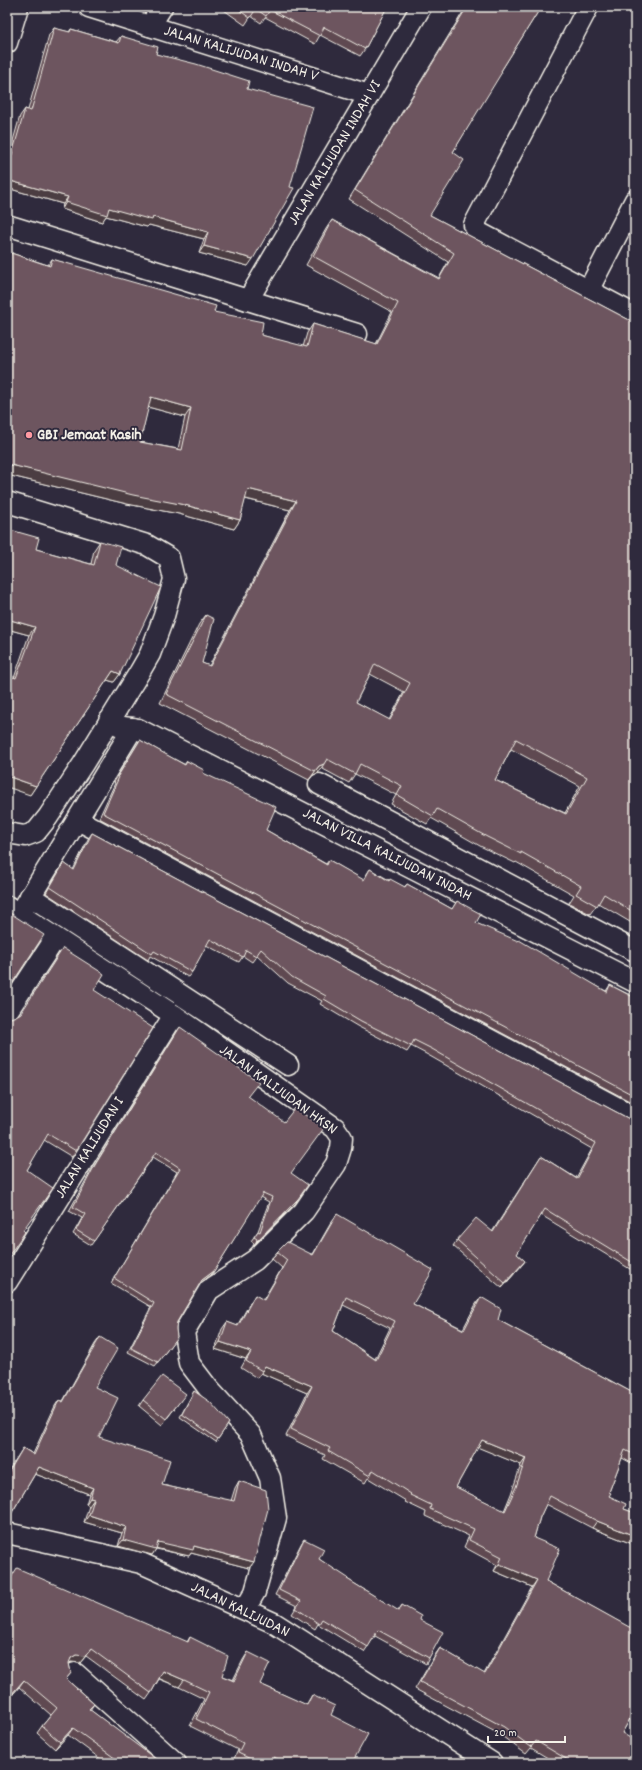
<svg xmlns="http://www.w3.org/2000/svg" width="642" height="1770" font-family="Dekko,sans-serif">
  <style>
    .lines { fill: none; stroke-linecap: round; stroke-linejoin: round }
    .street-casing { stroke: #f4f1e8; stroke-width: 23 }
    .street { stroke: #2f2a3d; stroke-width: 20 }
    .wall { fill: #5e4951; stroke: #f4f1e8; fill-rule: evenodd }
    .shaded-wall { fill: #4c3c42; stroke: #f4f1e8 }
    .building { fill: #6d555e; stroke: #f4f1e8; fill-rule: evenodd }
    .poi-dot { fill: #ff9aa2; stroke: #2f2a3d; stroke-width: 1.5 }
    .labels { text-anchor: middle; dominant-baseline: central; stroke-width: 4; stroke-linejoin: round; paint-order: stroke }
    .street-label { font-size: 16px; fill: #f4f1e8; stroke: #2f2a3d }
    .poi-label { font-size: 16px; font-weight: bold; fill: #f4f1e8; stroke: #2f2a3d; text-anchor: start }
  </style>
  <rect width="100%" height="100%" fill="#2f2a3d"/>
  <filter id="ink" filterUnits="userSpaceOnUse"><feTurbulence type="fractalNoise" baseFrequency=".025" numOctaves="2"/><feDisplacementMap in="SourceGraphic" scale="8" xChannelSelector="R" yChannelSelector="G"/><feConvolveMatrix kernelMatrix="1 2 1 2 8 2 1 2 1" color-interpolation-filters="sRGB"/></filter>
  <g filter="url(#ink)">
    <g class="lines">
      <g class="street-casing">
        <g id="street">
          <polyline points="89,7 369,95"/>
          <polyline points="588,7 474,225 477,231 480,233 635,315"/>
          <polyline points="150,26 162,7"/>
          <polyline points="7,43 18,7"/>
          <polyline points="7,225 357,334"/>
          <polyline points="588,291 635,200"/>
          <polyline points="248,300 421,7"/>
          <polyline points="7,502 147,545 169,558 174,579 164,616 150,654 139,673 83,764 48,817 36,832 25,836 7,833"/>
          <polyline points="109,721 123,727 138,729 635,982"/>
          <polyline points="319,784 635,951"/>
          <polyline points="78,820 635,1117"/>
          <polyline points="30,896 288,1065"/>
          <polyline points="7,906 174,1015 335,1128 342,1138 341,1148 336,1164 304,1211 255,1260 209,1290 184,1332 189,1363 208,1388 251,1435 270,1478 276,1518 255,1592 245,1609"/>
          <polyline points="24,907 133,728"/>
          <polyline points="7,1012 55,939"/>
          <polyline points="7,1282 174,1015"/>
          <polyline points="7,1533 141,1563 274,1623 492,1763"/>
          <polyline points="75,1673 176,1763"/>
        </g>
      </g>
      <use href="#street" class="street"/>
    </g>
    <g class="wall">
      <polygon points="226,7 387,7 365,49 360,56 320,35 315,44 265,17 261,23 251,16 245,25 224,10"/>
      <path d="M466 7H541L501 71 453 152 430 215 635 323V925L598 903 590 914 569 903 574 895 516 862 515 863 480 846 431 818 427 824 391 804 396 795 355 774 349 783 321 768 318 773 313 775 309 780 160 703 199 624 206 615 202 663 209 666 290 510 245 499 240 520 234 529 179 514 127 504 7 475V258L11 253 48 265 52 259 214 312 261 335 303 347 307 333 313 324 376 344 392 312 306 265 326 229 332 220 439 278 448 262 349 199ZM148 407 185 417 178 449 140 442ZM370 674 404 692 389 720 356 702ZM511 749 580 786 565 813 495 780Z"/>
      <polygon points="54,28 69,32 71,29 116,42 121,36 156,54 247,89 248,266 199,253 204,239 149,225 147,227 106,216 102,222 62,209 63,204 7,188 7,162 20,116 25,109 28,110 49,35"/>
      <polygon points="7,529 36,549 91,564 94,550 100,541 116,565 120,674 114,682 107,680 30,795 14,678 29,635 7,629"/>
      <polygon points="140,740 184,765 187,761 203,773 266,830 326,864 329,860 363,880 370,869 389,880 404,887 407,884 452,909 457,901 476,923 606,991 610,985 632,996 635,992 635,1104 99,818 115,783 114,782"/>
      <polygon points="92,833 635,1122 635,1272 541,1215 517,1254 525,1261 521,1266 502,1288 453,1246 457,1240 492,1232 541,1156 576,1178 592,1149 428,1055 411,1046 407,1052 357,1026 320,1004 322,1001 288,983 257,955 252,962 243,956 239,962 206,945 192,972 188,977 150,956 148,960 46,893 64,863 73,870 88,839"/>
      <polygon points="94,990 76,1151 72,1157 44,1140 27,1170 23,1230 7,1258 11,1018 16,1016"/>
      <polygon points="180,1027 248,1096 291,1173 295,1204 253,1246 254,1243 251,1241 258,1231 269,1202 260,1197 214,1271 211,1275 200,1283 177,1322 176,1329 177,1337 155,1366 128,1352 151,1307 111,1283 177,1172 153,1157 91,1245 73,1234 82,1218 69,1211 92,1169"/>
      <path d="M337 1214 413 1304 463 1329 476 1304 481 1297 498 1320 635 1394V1465L622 1458 609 1492V1496L624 1509 635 1513V1546L630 1543 592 1528 546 1504 540 1517 534 1538 546 1581 630 1628 635 1619V1710L622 1733 635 1763H556L531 1748 526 1754 499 1734 415 1689 435 1655 440 1648 484 1674 532 1587 494 1571 497 1565 464 1547 469 1536 425 1516 426 1512 405 1502 406 1501 368 1478 365 1483 323 1459 325 1455 286 1436 307 1393 261 1373 257 1378 241 1368 246 1359 215 1349 222 1329 227 1322 237 1326 250 1303 255 1295 263 1300 282 1268 272 1259 277 1252 313 1254 332 1221ZM343 1305 390 1328 375 1359 333 1331ZM478 1447 521 1465 511 1494 504 1511 456 1487Z"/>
      <polygon points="635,1307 635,1319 630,1316"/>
      <polygon points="100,1337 95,1387 99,1437 162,1485 231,1501 235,1488 239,1481 249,1568 191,1553 189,1556 156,1549 152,1555 118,1546 122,1533 84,1522 89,1506 86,1504 89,1494 35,1474 10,1516 7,1514 7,1473 23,1448 33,1454 55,1406 59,1400 63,1401 95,1344"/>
      <polygon points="194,1391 229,1423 216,1442 180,1417"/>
      <polygon points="143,1400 181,1400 162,1425 139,1406"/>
      <polygon points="304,1539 319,1559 347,1579 398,1611 402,1605 420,1620 429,1658 426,1664 375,1636 364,1652 318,1624 315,1629 292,1614 297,1606 275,1595 301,1544"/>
      <polygon points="7,1584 187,1642 190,1637 222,1676 233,1680 243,1660 248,1652 260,1684 306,1705 312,1695 331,1715 352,1763 238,1763 233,1761 238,1750 190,1726 204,1699 179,1687 159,1679 151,1693 146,1700 86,1656 80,1663 71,1662 69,1664 71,1673 66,1679 94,1704 90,1710 160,1763 106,1763 68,1735 55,1749 37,1733 42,1726 51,1715 19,1687 7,1701"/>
    </g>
    <g class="shaded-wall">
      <polygon points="7,180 68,197 63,204 7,188"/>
      <polygon points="66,202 109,208 153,217 208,232 204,239 149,225 147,227 106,216 102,222 62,209"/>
      <polygon points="204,246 253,259 248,266 199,253"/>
      <polygon points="151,397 191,408 185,417 144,406"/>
      <polygon points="7,464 185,505 240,520 234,529 179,514 127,504 7,475"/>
      <polygon points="248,489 296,501 290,510 242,498"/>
      <polygon points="7,619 35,627 29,635 7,629"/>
      <polygon points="113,671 120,674 114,682 107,680"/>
      <polygon points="324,764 318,773 313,775 309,780 319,766"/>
      <polygon points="7,776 36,786 30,795 7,787"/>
      <polygon points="298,1199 295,1204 253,1246 256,1242"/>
      <polygon points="525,1261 521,1266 502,1288 505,1283"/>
      <polygon points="214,1271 211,1275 199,1284 202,1280"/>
      <polygon points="220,1342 251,1352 246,1359 215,1349"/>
      <polygon points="265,1366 312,1386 307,1393 261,1373"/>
      <polygon points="482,1440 526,1458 521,1465 477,1447"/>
      <polygon points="39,1467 93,1488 89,1494 35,1474"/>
      <polygon points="90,1498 94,1499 89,1506 86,1504"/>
      <polygon points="89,1515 126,1527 122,1533 84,1522"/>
      <polygon points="597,1521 635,1536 630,1543 592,1528"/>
      <polygon points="123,1540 158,1542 194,1546 254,1562 249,1568 191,1553 189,1556 155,1548 156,1549 152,1555 118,1546"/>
      <polygon points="499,1564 537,1580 532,1587 494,1571"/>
      <polygon points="91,1649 80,1663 71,1662 66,1666 71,1658 76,1655"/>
      <polygon points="163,1671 184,1680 179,1687 158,1678"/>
      <polygon points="24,1680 19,1687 7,1701 10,1696"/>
      <polygon points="73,1728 68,1735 55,1749 60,1742"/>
    </g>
    <g class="building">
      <polygon points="235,7 387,7 365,49 324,27 320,36 270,10 266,16 256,9 250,18"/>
      <path d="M467 7H541L501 71 502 72 453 152 464 160 430 215 635 323V913L604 894 597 906 576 894 581 886 521 852V854L487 837 437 809 433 816 397 795 402 786 360 764 355 774 327 759 324 764 319 766 315 771 166 694 206 615 214 619 202 663 210 666 296 501 248 489 240 520 185 505 133 495 7 464V263L11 253 50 266 52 259 216 306 214 312 263 322 261 335 307 347 313 324 377 344 398 303 313 256 332 220 439 279 454 253 355 190ZM151 397 191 408 182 450 140 442ZM375 664 410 683 390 720 356 702ZM516 739 587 777 566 814 495 780Z"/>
      <polygon points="54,28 70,32 71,29 119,43 121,36 158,47 156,54 196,64 249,81 247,89 313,107 290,187 294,188 253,259 204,246 208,232 153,217 152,220 109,208 107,215 66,202 68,197 7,180 7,172 25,109 31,111"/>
      <polygon points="7,529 39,538 36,549 94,565 100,541 121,547 116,565 161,587 120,674 113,671 36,786 7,776 7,675 16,678 35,627 7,619"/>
      <polygon points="140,740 185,765 187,761 204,770 203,773 276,807 266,830 327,865 329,860 364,880 370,869 389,881 390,879 405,887 407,884 452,909 457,901 481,914 476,923 518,941 519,940 607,992 610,985 633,997 635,992 635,1096 103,813 119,777 118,776"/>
      <polygon points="92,833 635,1122 635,1264 545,1209 517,1254 525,1261 505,1283 457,1240 476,1218 493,1232 541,1156 577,1179 596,1143 432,1049 414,1040 411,1046 361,1021 324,999 326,996 292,977 261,949 256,956 246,950 243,957 210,939 192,972 154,951 152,954 50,887 64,863 74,870"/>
      <polygon points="7,911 44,935 7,991"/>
      <polygon points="63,948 104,974 94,990 153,1028 76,1151 48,1134 27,1170 53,1188 23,1230 25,1232 7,1258 8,1259 7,1261 7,1017 11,1018 16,1016 21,1013"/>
      <polygon points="180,1027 259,1082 248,1096 284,1122 295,1108 324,1128 291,1173 308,1185 298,1199 256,1242 257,1239 254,1237 258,1231 260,1232 272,1197 263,1193 214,1271 202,1280 177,1322 176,1329 177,1337 158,1362 131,1348 154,1303 114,1278 180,1168 156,1152 94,1241 76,1230 85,1214 73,1207 95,1165"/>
      <path d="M337 1214 433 1270 413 1304 464 1330 481 1297 501 1309 498 1320 635 1394V1455L625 1450 609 1492 611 1493 609 1496 626 1504 624 1509 635 1513V1536L597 1521 550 1496 540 1517 534 1538 560 1549 546 1581 631 1628 635 1621V1710L622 1733 635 1741V1763H573L536 1741 531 1747 504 1727 420 1682 440 1648 485 1674 537 1580 499 1564 502 1557 469 1540 474 1529 430 1509 431 1505 410 1495 411 1494 373 1470 370 1476 328 1451 330 1448 291 1429 312 1386 265 1366 262 1371 246 1361 251 1352 220 1342 227 1322 238 1326 255 1295 264 1300 287 1260 277 1252 287 1242 313 1255ZM346 1297 395 1321 376 1360 333 1331ZM482 1440 526 1458 516 1487 505 1511 456 1487Z"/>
      <polygon points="100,1337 118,1348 95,1387 118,1398 99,1437 170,1460 162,1485 234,1501 239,1481 266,1490 268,1509 254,1562 194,1546 193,1550 158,1542 156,1549 123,1540 126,1527 89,1515 94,1499 90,1498 93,1488 39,1467 14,1509 7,1505 7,1475 23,1448 34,1455 59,1400 63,1402"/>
      <polygon points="162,1376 186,1394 166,1419 143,1400"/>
      <polygon points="194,1391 210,1402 229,1423 218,1439 182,1414"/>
      <polygon points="304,1539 324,1549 319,1559 348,1578 347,1579 399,1611 402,1605 421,1616 420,1620 443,1632 429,1658 378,1630 368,1647 322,1619 319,1624 296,1608 301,1601 279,1590"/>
      <polygon points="17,1568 188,1642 190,1637 228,1656 222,1676 234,1681 248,1652 270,1663 260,1684 307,1705 312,1695 335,1706 331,1715 368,1734 352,1763 285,1763 274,1757 271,1763 259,1763 238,1753 243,1743 196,1719 209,1692 184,1680 163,1671 151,1693 91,1649 85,1656 76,1655 71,1658 69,1663 71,1673 66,1679 94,1704 89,1709 153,1757 160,1763 113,1763 116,1759 73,1728 60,1742 42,1726 57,1708 24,1680 10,1696 7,1694 7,1598 12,1593 7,1589 7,1584"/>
    </g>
  </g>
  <circle class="poi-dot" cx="29" cy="435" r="4"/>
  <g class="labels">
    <g class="street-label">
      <text transform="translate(241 54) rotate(17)">JALAN KALIJUDAN INDAH V</text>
      <text transform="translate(335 153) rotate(-59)">JALAN KALIJUDAN INDAH VI</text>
      <text transform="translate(387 855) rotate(27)">JALAN VILLA KALIJUDAN INDAH</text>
      <text transform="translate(278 1090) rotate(36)">JALAN KALIJUDAN HKSN</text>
      <text transform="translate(90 1148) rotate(-58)">JALAN KALIJUDAN I</text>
      <text transform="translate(240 1610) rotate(26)">JALAN KALIJUDAN</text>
    </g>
    <g class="poi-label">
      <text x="37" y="435">GBI Jemaat Kasih</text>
    </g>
  </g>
  <rect width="642" height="1770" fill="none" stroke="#2f2a3d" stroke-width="24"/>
  <rect x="12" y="12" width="618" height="1746" fill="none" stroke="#f4f1e8" stroke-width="1.5" filter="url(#ink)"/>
  <path d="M488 1736v6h77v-6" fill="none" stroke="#f4f1e8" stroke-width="2"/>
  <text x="494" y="1736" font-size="12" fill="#f4f1e8" stroke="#2f2a3d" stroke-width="3" paint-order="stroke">20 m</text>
</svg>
